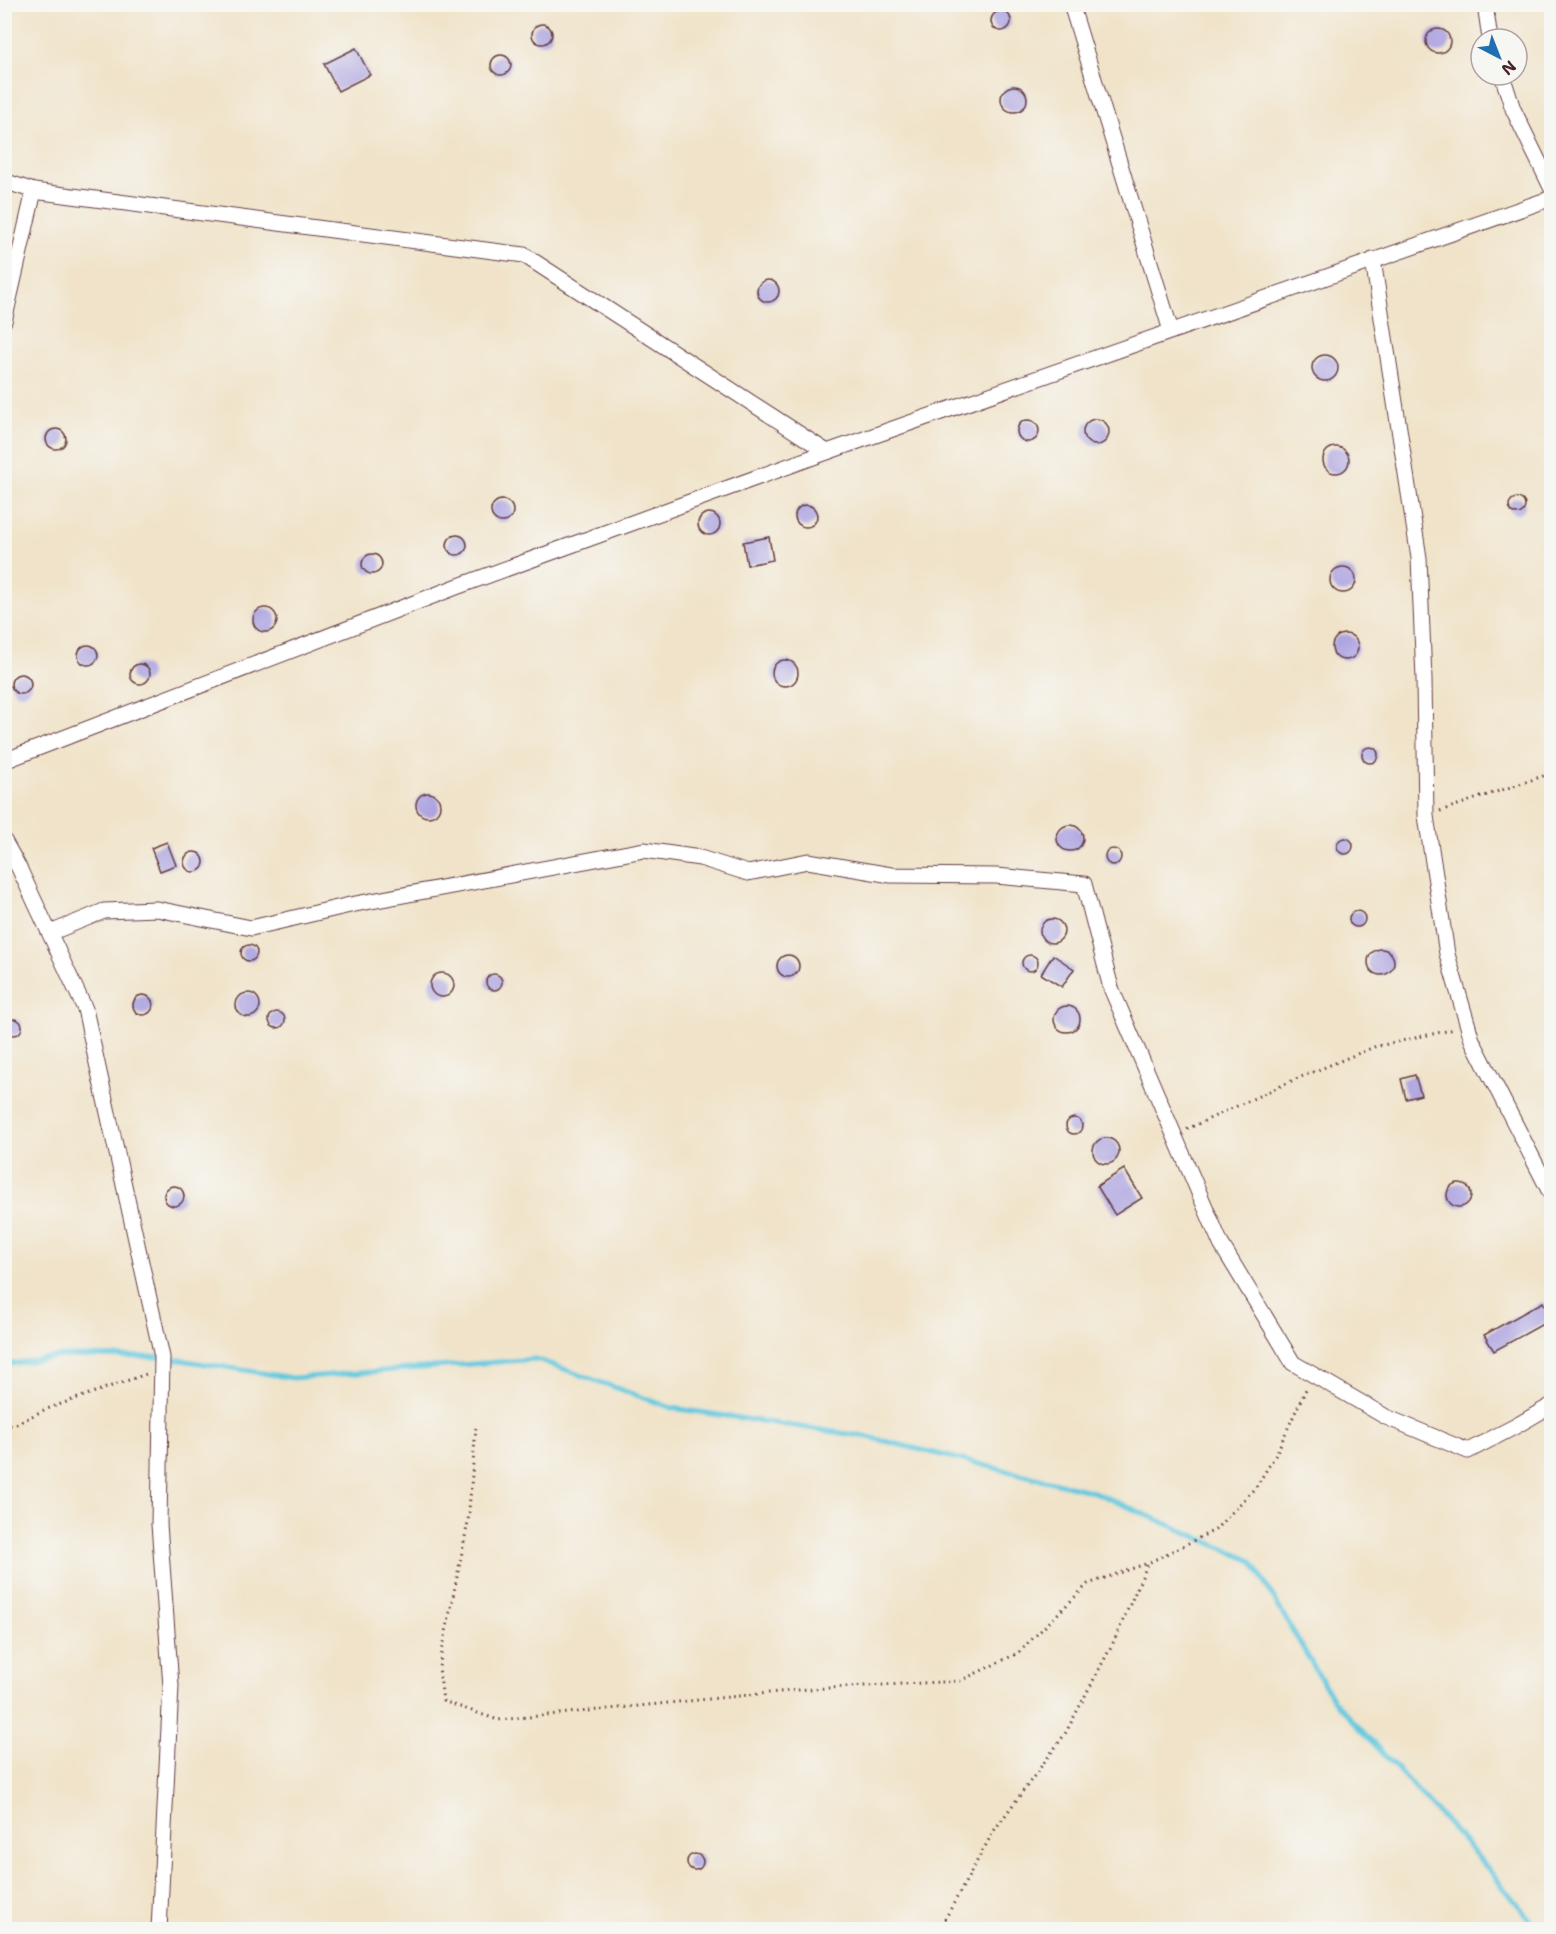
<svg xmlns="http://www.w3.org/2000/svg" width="1556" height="1934" font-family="'Shantell Sans',sans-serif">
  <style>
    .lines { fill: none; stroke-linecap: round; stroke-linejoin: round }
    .stream { stroke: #62c8df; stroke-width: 5 }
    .building { fill: #aca3e0 }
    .street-casing { stroke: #633c43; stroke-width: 17 }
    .path { stroke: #633c43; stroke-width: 3; stroke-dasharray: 1.5 4.5; stroke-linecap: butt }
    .street { stroke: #fff; stroke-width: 15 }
  </style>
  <rect width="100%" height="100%" fill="#f6f6f2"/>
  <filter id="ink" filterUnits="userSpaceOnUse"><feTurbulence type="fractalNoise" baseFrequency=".0167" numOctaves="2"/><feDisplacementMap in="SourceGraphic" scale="12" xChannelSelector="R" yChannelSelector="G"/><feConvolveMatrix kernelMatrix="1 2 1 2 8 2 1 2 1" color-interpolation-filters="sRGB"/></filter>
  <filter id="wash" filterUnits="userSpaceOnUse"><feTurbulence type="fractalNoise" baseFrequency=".008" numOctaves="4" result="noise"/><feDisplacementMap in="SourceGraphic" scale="24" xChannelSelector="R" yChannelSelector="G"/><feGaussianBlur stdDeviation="1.35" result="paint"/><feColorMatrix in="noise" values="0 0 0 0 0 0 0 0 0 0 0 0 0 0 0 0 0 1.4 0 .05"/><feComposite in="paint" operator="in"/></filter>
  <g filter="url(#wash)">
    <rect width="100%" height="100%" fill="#f0e3c9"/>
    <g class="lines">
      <polyline class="stream" points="4,1365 63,1356 162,1357 293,1378 536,1359 672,1408 868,1437 1094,1492 1252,1561 1332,1698 1477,1856 1539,1930"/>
    </g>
    <g id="blocks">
      <g class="building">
        <circle cx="1001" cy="21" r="10"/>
        <circle cx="542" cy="34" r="10"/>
        <circle cx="1438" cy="41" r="12"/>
        <polygon points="356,48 370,75 338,91 324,64"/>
        <circle cx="501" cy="65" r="10"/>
        <circle cx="1014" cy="99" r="13"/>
        <circle cx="768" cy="291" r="11"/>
        <circle cx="1325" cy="368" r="13"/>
        <circle cx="1096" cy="432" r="13"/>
        <circle cx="1028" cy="431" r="11"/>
        <circle cx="56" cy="439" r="10"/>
        <circle cx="1336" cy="460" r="13"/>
        <circle cx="1517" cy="506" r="8"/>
        <circle cx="502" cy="511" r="11"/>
        <circle cx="806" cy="516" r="11"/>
        <circle cx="709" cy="524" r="11"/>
        <circle cx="457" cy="545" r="10"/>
        <polygon points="769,537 773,560 747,565 743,542"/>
        <circle cx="372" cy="564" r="10"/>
        <circle cx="1343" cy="580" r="13"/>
        <circle cx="265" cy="620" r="12"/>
        <circle cx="1345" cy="647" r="13"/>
        <circle cx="88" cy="655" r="10"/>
        <circle cx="785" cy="673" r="13"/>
        <circle cx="140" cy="674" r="10"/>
        <circle cx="21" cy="684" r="10"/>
        <circle cx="1370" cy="755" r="8"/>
        <circle cx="428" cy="805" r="12"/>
        <circle cx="1070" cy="838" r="13"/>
        <circle cx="1345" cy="846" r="8"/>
        <polygon points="167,842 176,865 160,871 151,848"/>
        <circle cx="1113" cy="857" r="8"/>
        <circle cx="194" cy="862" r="10"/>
        <circle cx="1357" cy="919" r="8"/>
        <circle cx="1052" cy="931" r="12"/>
        <circle cx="249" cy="953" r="8"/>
        <circle cx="1381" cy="962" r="13"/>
        <polygon points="1053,955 1074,969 1062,987 1041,974"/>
        <circle cx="788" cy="966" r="11"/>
        <circle cx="1030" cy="963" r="8"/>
        <circle cx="442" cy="985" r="12"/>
        <circle cx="494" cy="982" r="8"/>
        <circle cx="248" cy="1005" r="12"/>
        <circle cx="143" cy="1005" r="10"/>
        <circle cx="1067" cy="1019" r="13"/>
        <circle cx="277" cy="1020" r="8"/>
        <circle cx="14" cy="1027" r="8"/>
        <polygon points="1415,1075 1421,1095 1406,1099 1401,1079"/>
        <circle cx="1074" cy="1126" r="8"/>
        <circle cx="1106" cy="1151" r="13"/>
        <polygon points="1124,1169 1142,1198 1115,1215 1097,1186"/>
        <circle cx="1459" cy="1195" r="12"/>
        <circle cx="174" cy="1196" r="10"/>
        <polygon points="1543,1302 1552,1319 1494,1351 1484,1335"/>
        <circle cx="695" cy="1862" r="8"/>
      </g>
    </g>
  </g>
  <g filter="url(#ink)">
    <use href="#blocks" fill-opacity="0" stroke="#633c43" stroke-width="1.5"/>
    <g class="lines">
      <g class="street-casing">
        <g id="street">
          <polyline points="1071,4 1171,331"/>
          <polyline points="1485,4 1490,39"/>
          <polyline points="1502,75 1513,109 1552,189"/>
          <polyline points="4,181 34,191 524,255 827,452"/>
          <polyline points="1373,260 1419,558 1424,679 1426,816 1447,954 1472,1040 1552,1196"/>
          <polyline points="4,321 34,191"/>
          <polyline points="4,761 456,587 827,452 1552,198"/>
          <polyline points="4,841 19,868 85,1009 162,1357 159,1524 171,1686 159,1930"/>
          <polyline points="50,933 104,911 157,909 251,928 350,905 644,850 700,858 748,873 808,861 891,875 996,876 1084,884 1111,988 1221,1244 1293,1363 1386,1417 1468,1451 1516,1426 1552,1405"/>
        </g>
      </g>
      <g class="path">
        <polyline points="1440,811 1552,773"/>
        <polyline points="1187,1129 1296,1079 1374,1047 1455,1029"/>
        <polyline points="4,1426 16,1424 44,1410 146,1374"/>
        <polyline points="476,1428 468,1522 439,1667 443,1701 498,1720 809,1689 960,1681 1018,1653 1088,1584 1148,1563"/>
        <polyline points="939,1930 993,1832 1065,1734 1114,1641 1148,1563 1215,1530 1256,1487 1275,1456 1307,1387"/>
      </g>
      <use href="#street" class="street"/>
    </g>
  </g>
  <rect width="1556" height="1934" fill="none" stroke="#f6f6f2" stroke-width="24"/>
  <g transform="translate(1499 57) rotate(138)"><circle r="28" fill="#f6f6f2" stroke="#b1a0a2" stroke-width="1.5"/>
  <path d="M0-4.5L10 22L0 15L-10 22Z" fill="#1f6fb2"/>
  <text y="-9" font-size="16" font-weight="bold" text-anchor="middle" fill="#4a1f2b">N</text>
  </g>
</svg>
